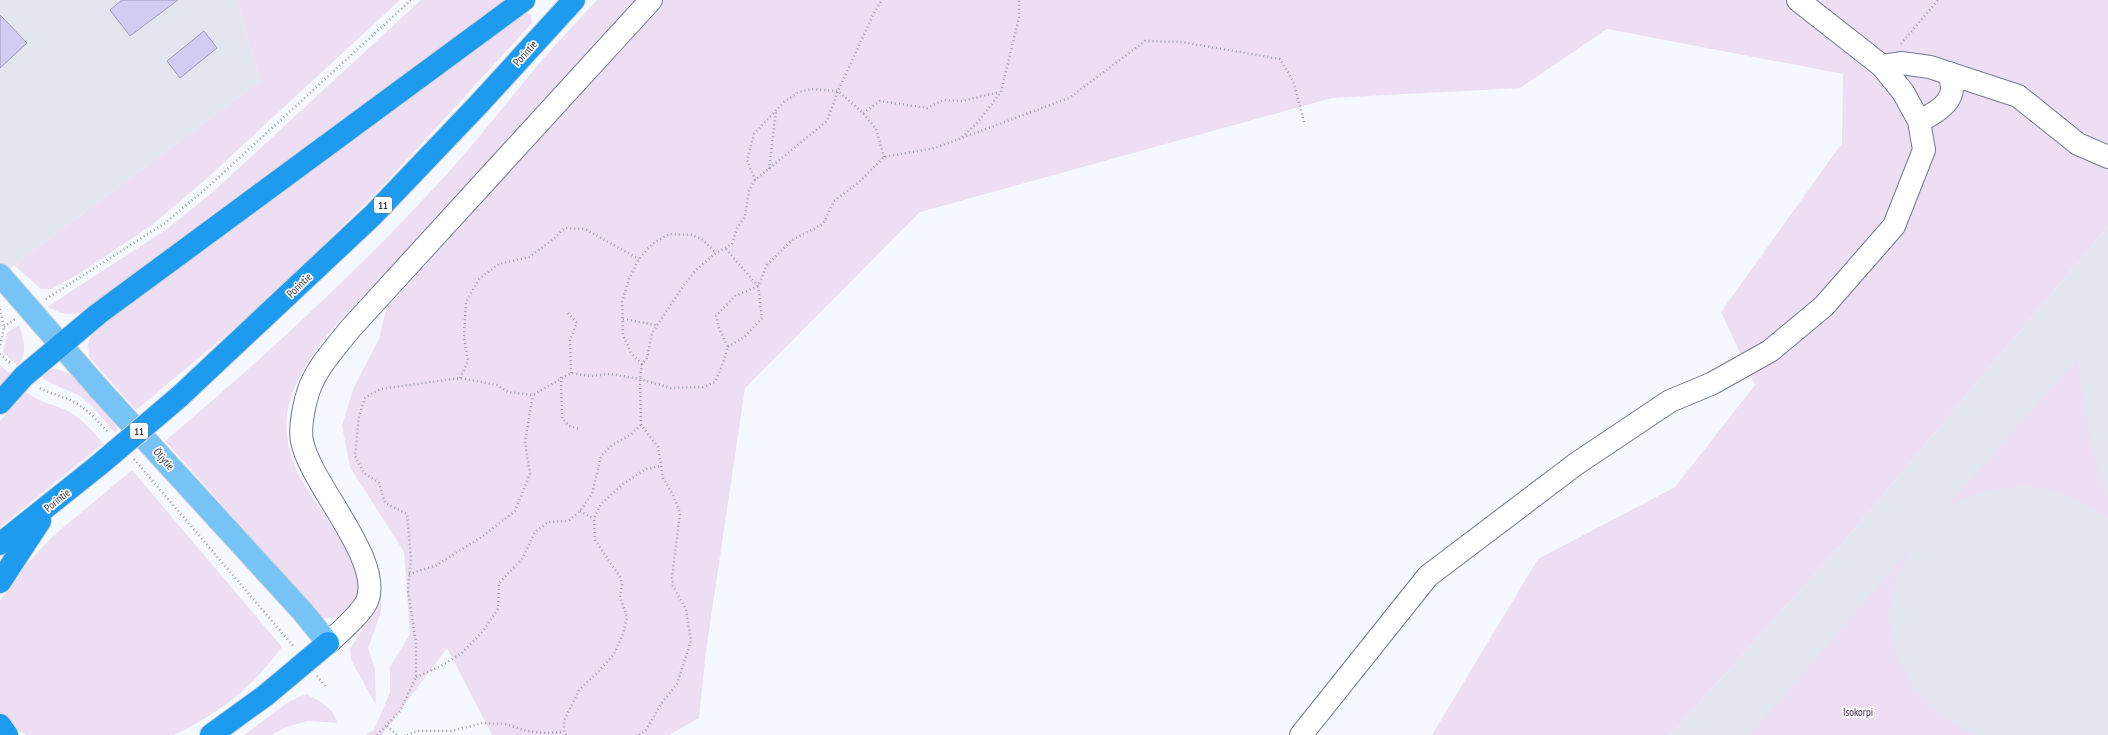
<svg xmlns="http://www.w3.org/2000/svg" width="2108" height="735" font-family="'PT Sans Narrow',sans-serif">
  <style>
    .built { fill: #e3e6ee }
    .green { fill: #eedef3 }
    .building { fill: #d2cbf2; stroke: #9f99b8 }
    .lines { fill: none; stroke-linecap: round; stroke-linejoin: round }
    .minor-casing { stroke: #6f7a96; stroke-width: 24 }
    .major-casing { stroke: #d2d3d6; stroke-width: 24 }
    .highway-casing { stroke: #d2d3d6; stroke-width: 24 }
    .path { stroke: #9c9ea8; stroke-width: 2.5; stroke-dasharray: 1 3; stroke-linecap: butt }
    .minor { stroke: #fff; stroke-width: 22 }
    .major { stroke: #78c3f5; stroke-width: 22 }
    .highway { stroke: #1e9bee; stroke-width: 22 }
    .highway-bridge-casing { stroke: #d2d3d6; stroke-width: 24; stroke-linecap: butt }
    .highway-bridge { stroke: #1e9bee; stroke-width: 22 }
    .labels { text-anchor: middle; dominant-baseline: central; stroke-width: 3.5; stroke-linejoin: round; paint-order: stroke }
    .shield { fill: #fff; stroke: #70737b; stroke-width: 1 }
    .shield-label { font-size: 10px; font-weight: bold; fill: #333743 }
    .street-label { font-size: 11px; fill: #333743; stroke: #fff }
    .park-label { font-size: 11px; fill: #462551; stroke: #fff }
  </style>
  <rect width="100%" height="100%" fill="#f6f8ff"/>
  <g class="built">
    <polygon points="0,0 237,0 260,81 14,265 0,279"/>
    <polygon points="2108,226 2108,735 1670,735 1839,547"/>
  </g>
  <g class="green">
    <polygon points="237,0 400,0 204,181 152,225 80,273 52,289 41,289 14,265 260,81"/>
    <path d="M421 0H511L93 308C73 315 66 317 47 307L167 229 214 191Z"/>
    <path d="M597 0H635C562 78 494 159 423 237 377 287 303 341 288 409 284 426 288 448 294 464 306 499 380 573 351 607 343 616 335 619 323 618L165 441C265 357 359 270 447 174 480 137 511 97 543 59 560 39 579 20 597 0Z"/>
    <polygon points="665,0 2108,0 2108,226 1839,547 1670,735 1432,735 1538,559 1675,487 1755,385 1721,312 1842,143 1843,74 1607,29 1520,88 1332,98 920,212 745,388 706,651 699,718 669,735 492,735 447,648 382,735 365,735 374,730 390,692 390,667 410,634 404,552 350,467 342,425 354,387 379,339 386,309"/>
    <polygon points="526,13 531,14 532,23 380,189 267,301 136,410 89,357 88,344 92,332 107,315"/>
    <path d="M19 325C23 336 29 356 17 365L3 352 7 333Z"/>
    <polygon points="2077,359 2085,413 2100,478 2108,500 2108,518 2064,493 2026,485 1981,492 1949,504"/>
    <polygon points="0,365 12,376 0,391"/>
    <path d="M55 369C81 372 103 409 118 429L115 433C104 420 92 404 78 395 65 388 51 386 40 375L47 370Z"/>
    <path d="M26 392C39 402 52 404 66 410 81 418 94 431 103 444L0 527V421Z"/>
    <path d="M132 470 282 647C274 657 266 668 256 678 234 701 203 722 174 735H27L6 725 0 716V601L21 570 53 536Z"/>
    <polygon points="1910,549 1896,581 1888,616 1897,657 1913,687 1944,718 1974,735 1750,735"/>
    <polygon points="381,588 381,612 368,648 375,669 376,705 351,660 350,649 376,607"/>
    <path d="M306 694C319 701 334 707 337 723L308 721 286 727 272 735H244L290 701Z"/>
  </g>
  <g class="building">
    <polygon points="122,0 178,0 130,36 110,10"/>
    <polygon points="0,15 27,43 0,68"/>
    <polygon points="204,31 217,48 180,78 167,61"/>
  </g>
  <g class="lines">
    <g class="minor-casing">
      <g id="minor">
        <polyline points="1882,66 1901,63 1930,67 2018,96 2078,144 2108,157"/>
        <path d="M1919 121C1932 115 1952 104 1952 88 1952 84 1950 77 1949 73"/>
        <path d="M328 643C339 633 362 613 367 601 384 560 310 484 302 441 299 427 305 400 310 387 318 366 336 347 350 329L651 0"/>
        <polyline points="1301,735 1428,576 1576,464 1670,401 1711,384 1770,351 1824,306 1894,226 1924,150 1919,121 1903,92 1882,66 1798,0"/>
      </g>
    </g>
    <g class="major-casing">
      <polyline id="major" points="0,275 101,391 303,612 328,643"/>
    </g>
    <g class="highway-casing">
      <g id="highway">
        <polyline points="179,397 373,215 477,106 574,0"/>
        <polyline points="0,403 24,376 98,314 524,0"/>
        <polyline points="0,544 99,465"/>
        <polyline points="0,582 40,521"/>
        <polyline points="0,725 7,735"/>
        <polyline points="211,735 266,695 328,643"/>
      </g>
    </g>
    <g class="path">
      <polyline points="1901,44 1938,0"/>
      <polyline points="863,113 880,101 927,108 944,100 962,101 1000,92"/>
      <polyline points="962,137 977,123 1001,92 1019,17 1019,0"/>
      <polyline points="769,169 776,112"/>
      <polyline points="755,180 747,160 754,134 784,102 799,92 811,89 838,91 863,113 876,129 884,157"/>
      <polyline points="726,249 758,286"/>
      <polyline points="46,299 165,223 209,186 411,0"/>
      <polyline points="0,309 4,327 0,347"/>
      <polyline points="568,313 577,323 570,340 571,373"/>
      <polyline points="623,319 656,325"/>
      <polyline points="4,327 15,319"/>
      <polyline points="728,347 744,337 762,318 758,286 767,265 792,240 823,224 834,201 858,183 884,157 935,148 1069,98 1145,41 1182,42 1280,59 1293,81 1304,122"/>
      <polyline points="0,354 10,363"/>
      <polyline points="642,364 631,353 623,335 622,302 629,279 639,259 652,244 669,234 691,235 702,239 716,253"/>
      <polyline points="561,377 562,418 569,426 580,429"/>
      <polyline points="460,378 468,361 464,337 466,302 479,279 499,264 529,257 550,242 565,228 585,229 639,259"/>
      <path d="M40 388C51 394 62 396 72 401 87 408 97 421 108 432"/>
      <polyline points="134,459 294,647"/>
      <polyline points="580,511 594,519"/>
      <polyline points="409,574 435,566 483,536 515,511 530,474 525,441 533,395"/>
      <polyline points="317,676 327,688"/>
      <polyline points="416,677 439,667 462,653 483,631 498,609 499,583 522,559 535,532 548,522 568,521 580,511 592,494 601,456 612,445 630,435 641,425"/>
      <polyline points="387,726 397,735"/>
      <polyline points="377,735 400,711 416,677 416,643 408,591 411,558 407,514 385,503 379,483 364,473 355,456 359,416 365,398 380,389 460,378 497,385 508,392 533,395 571,373 591,376 610,374 640,379 671,388 703,387 715,382 722,366 728,347 719,328 716,316 735,296 758,286"/>
      <polyline points="407,735 418,731 451,731 483,723 505,724 527,731 544,733 564,732"/>
      <polyline points="566,735 564,732 564,721 579,690 598,672 614,654 623,634 627,617 620,597 622,585 620,577 595,540 594,519 601,504 623,484 646,469 661,466"/>
      <polyline points="639,735 646,730 661,704 677,684 691,641 686,609 673,586 672,578 680,513 673,495 663,478 658,447 641,425 640,379 642,364 647,358 652,333 684,285 696,270 716,253 732,244 737,228 745,216 749,191 755,180 827,121 838,91 873,15 882,0"/>
    </g>
    <use href="#minor" class="minor"/>
    <use href="#major" class="major"/>
    <use href="#highway" class="highway"/>
    <g class="highway-bridge-casing">
      <polyline id="highway-bridge" points="99,465 179,397"/>
    </g>
    <use href="#highway-bridge" class="highway-bridge"/>
  </g>
  <g class="labels">
    <g class="shield">
      <rect x="374" y="197" width="18" height="16" rx="3"/>
      <rect x="130" y="423" width="18" height="16" rx="3"/>
    </g>
    <g class="shield-label">
      <text x="383" y="205">11</text>
      <text x="139" y="431">11</text>
    </g>
    <g class="street-label">
      <text transform="translate(525 53) rotate(-48)">Porintie</text>
      <text transform="translate(299 285) rotate(-44)">Porintie</text>
      <text transform="translate(164 459) rotate(48)">Öljytie</text>
      <text transform="translate(57 500) rotate(-39)">Porintie</text>
    </g>
    <g class="park-label">
      <text x="1858" y="712">Isokorpi</text>
    </g>
  </g>
</svg>
